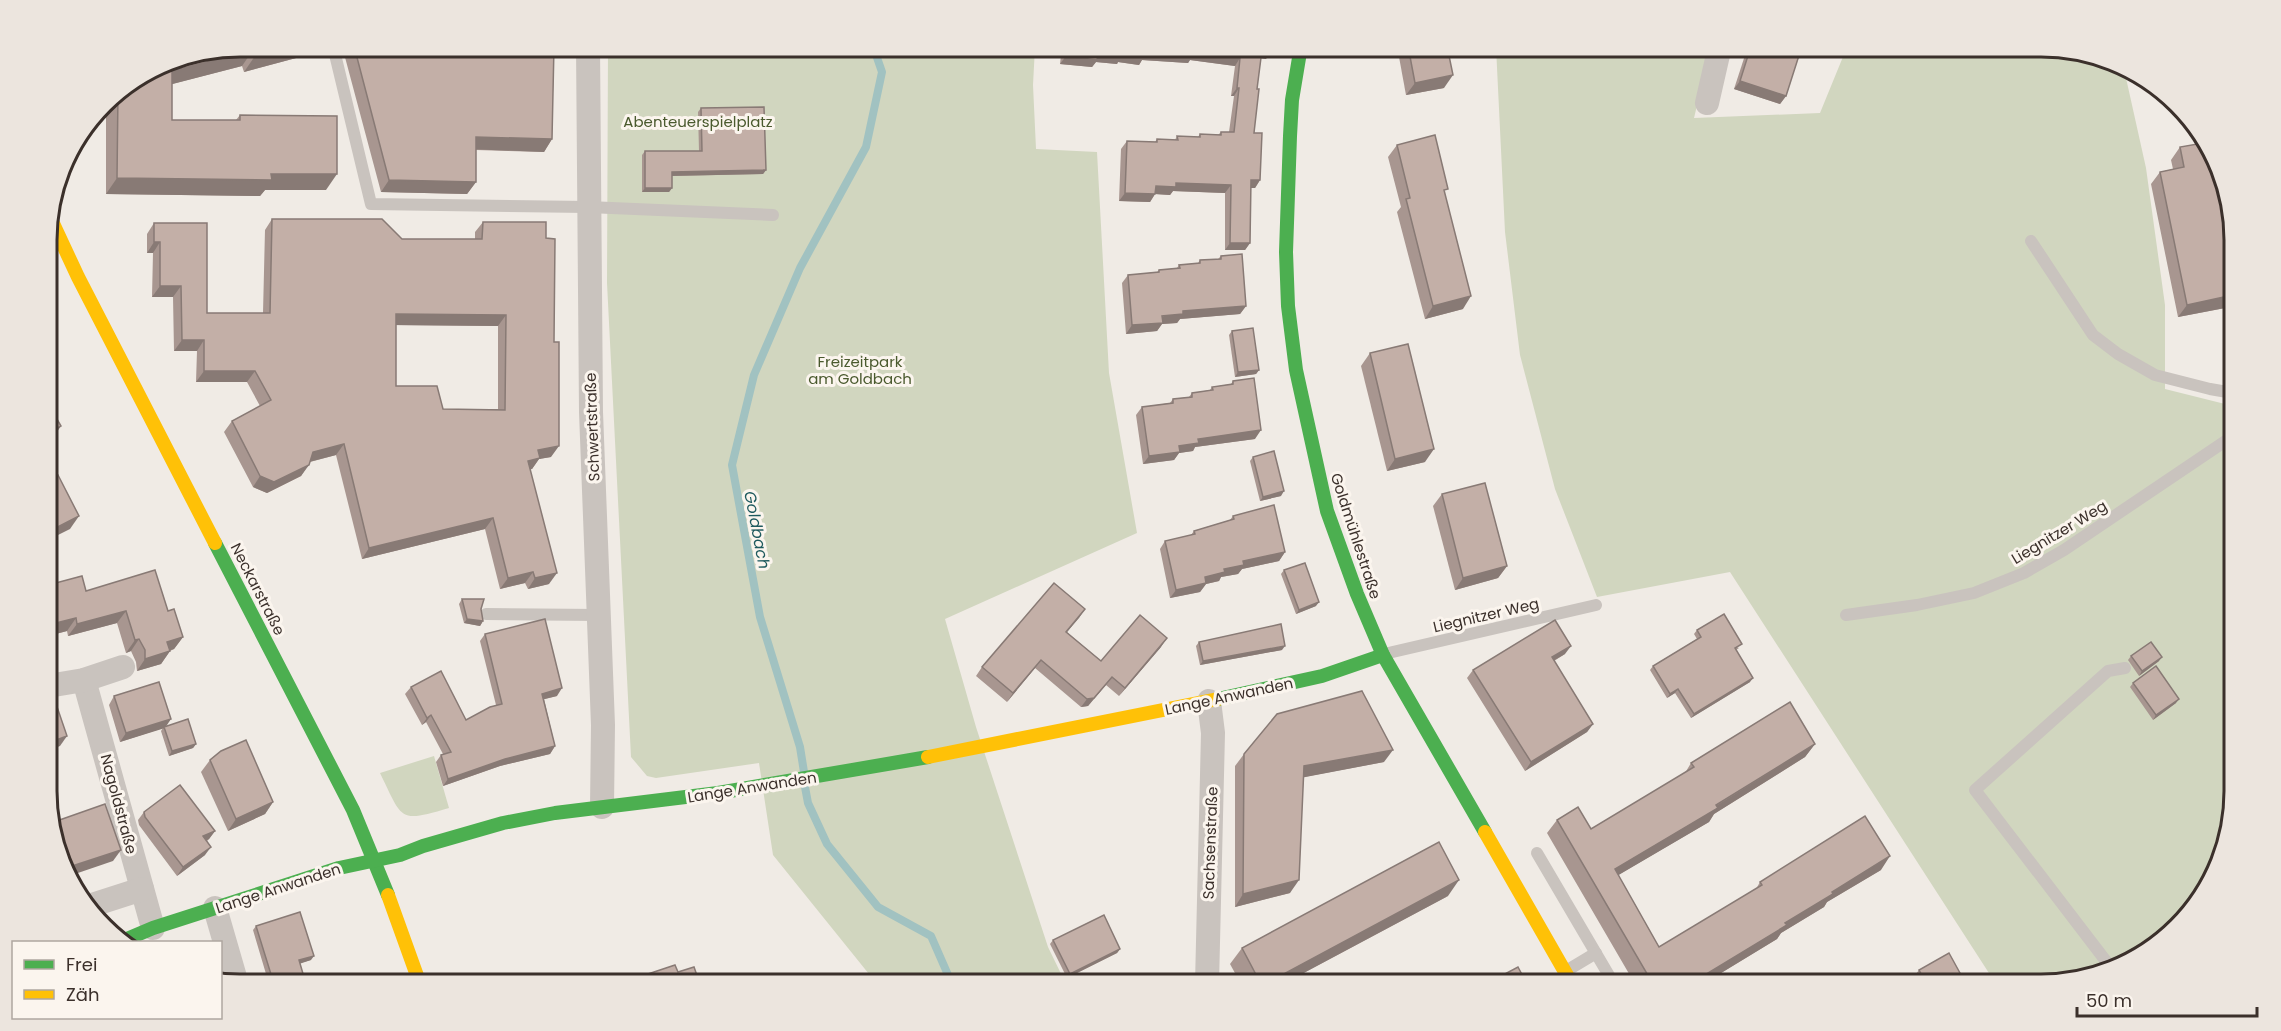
<svg xmlns="http://www.w3.org/2000/svg" width="2281" height="1031" font-family="Poppins,sans-serif">
  <style>
    .green { fill: #d1d6bf }
    .lines { fill: none; stroke-linecap: round; stroke-linejoin: round }
    .stream { stroke: #a1c2c1; stroke-width: 8 }
    .lane { stroke: #c9c3be; stroke-width: 12 }
    .street { stroke: #c9c3be; stroke-width: 24 }
    .fast { stroke: #4caf50; stroke-width: 14 }
    .slow { stroke: #ffc107; stroke-width: 14 }
    .wall { fill: #a89690; fill-rule: evenodd }
    .shaded-wall { fill: #887a75 }
    .building { fill: #c3afa7; stroke: #887a75; stroke-width: 1.5; fill-rule: evenodd }
    .labels { text-anchor: middle; dominant-baseline: central; stroke-width: 6; stroke-linejoin: round; paint-order: stroke }
    .park-label { font-size: 15px; fill: #4a5a2e; stroke: #fbf5ee }
    .street-label { font-size: 15px; fill: #3b302b; stroke: #fbf5ee }
    .water-label { font-size: 16px; font-style: italic; fill: #1f5a5e; stroke: #fbf5ee }
    .rim { fill: none; stroke: #3b302b; stroke-width: 3 }
  </style>
  <rect width="100%" height="100%" fill="#f0ebe5"/>
  <g class="green">
    <polygon points="608,47 1035,47 1033,85 1036,149 1097,152 1109,373 1137,533 945,619 976,727 1048,947 1066,984 877,984 773,855 759,763 656,778 647,776 631,757 607,283"/>
    <polygon points="1496,47 1711,47 1694,118 1820,113 1847,47 2041,47 2114,61 2120,65 2126,78 2146,168 2165,305 2165,389 2233,406 2234,791 2220,864 2158,945 2103,974 2053,984 1996,984 1730,572 1597,597 1555,489 1520,355 1505,232"/>
    <path d="M434 756 449 808C398 823 403 820 380 773Z"/>
  </g>
  <g class="lines">
    <g class="stream">
      <polyline points="804,772 800,747 760,617 732,465 754,375 800,268 866,147 882,72 873,46"/>
      <polyline points="805,787 808,803 827,844 878,907 931,936 952,984"/>
    </g>
    <g class="lane">
      <polyline points="333,46 371,204 588,207 773,215"/>
      <polyline points="2031,241 2093,335 2118,354 2155,375 2210,389 2233,393"/>
      <polyline points="486,614 599,615"/>
      <polyline points="1846,615 1917,605 1974,593 2024,573 2064,550 2233,436"/>
      <polyline points="1384,654 1596,605"/>
      <polyline points="1537,853 1614,984"/>
      <polyline points="2112,969 1975,790 2108,671 2125,668"/>
      <polyline points="1566,971 1596,953"/>
    </g>
    <g class="street">
      <polyline points="588,46 591,412 603,725 602,807"/>
      <polyline points="1707,103 1720,46"/>
      <polyline points="84,680 153,928"/>
      <polyline points="48,686 84,680 123,667"/>
      <polyline points="86,907 142,889"/>
      <polyline points="215,908 237,984"/>
      <polyline points="1207,984 1213,733 1209,701"/>
    </g>
    <g class="fast">
      <polyline points="1301,46 1292,100 1290,136 1286,252 1288,306 1296,370 1327,511 1357,594 1383,655 1485,832"/>
      <polyline points="215,543 353,810 388,895"/>
      <polyline points="1218,699 1322,676 1383,655"/>
      <polyline points="127,939 153,928 339,868 400,855 423,846 503,823 555,813 718,793 928,757"/>
    </g>
    <g class="slow">
      <polyline points="50,217 78,277 215,543"/>
      <polyline points="928,757 1218,699"/>
      <polyline points="1485,832 1572,984"/>
      <polyline points="388,895 420,984"/>
    </g>
  </g>
  <g class="wall">
    <polygon points="240,46 326,50 244,72 242,66 172,84 172,120 236,120 240,115 326,190 265,190 260,196 106,194 106,103 112,95 167,61"/>
    <polygon points="342,46 554,46 552,139 544,152 476,150 476,182 467,194 381,192"/>
    <polygon points="1062,46 1272,46 1266,59 1261,58 1257,89 1254,133 1260,180 1255,188 1251,188 1250,243 1245,250 1225,250 1225,193 1173,191 1170,195 1155,194 1150,202 1119,201 1121,149 1127,141 1155,142 1157,139 1175,140 1177,136 1198,137 1200,134 1218,135 1221,132 1229,132 1234,96 1231,96 1235,66 1190,60 1188,63 1142,60 1139,65 1118,62 1117,64 1096,62 1092,67 1060,64"/>
    <polygon points="1397,46 1447,46 1444,88 1406,95"/>
    <polygon points="1748,46 1802,46 1786,96 1780,104 1734,89"/>
    <polygon points="2166,101 2180,111 2173,111 2168,108"/>
    <polygon points="701,108 766,170 763,174 672,176 672,188 669,192 642,192 642,155 645,151 699,151 698,112"/>
    <polygon points="1397,145 1463,309 1425,319 1397,212 1401,207 1388,157"/>
    <polygon points="2180,147 2233,215 2233,282 2231,283 2233,296 2225,308 2178,317 2151,184 2160,172 2173,169 2171,160"/>
    <path d="M272 219 402 239H475V232L483 222 546 238 551 457 539 459 532 469H530L549 584 528 589 525 583 500 589 485 529 362 559 336 455 310 462 301 476 267 493 253 487 224 432 232 421 260 406 247 382H196L197 351H174L173 297H152L153 253H147V234L154 223 207 313H263L265 230ZM396 325 498 326V409H443L396 386Z"/>
    <polygon points="1221,256 1246,306 1240,314 1180,319 1177,323 1162,324 1157,331 1126,334 1122,283 1128,275 1157,272 1159,270 1177,268 1179,265 1198,263 1200,260 1218,259"/>
    <polygon points="1232,331 1259,370 1256,374 1235,377 1229,335"/>
    <polygon points="1370,353 1425,462 1387,471 1361,366"/>
    <polygon points="1233,381 1255,439 1195,447 1193,451 1179,453 1174,460 1143,464 1136,415 1142,407 1170,403 1173,399 1189,397 1192,393 1210,390 1212,387 1231,384"/>
    <polygon points="1253,457 1281,496 1260,501 1250,461"/>
    <polygon points="1442,494 1507,566 1498,578 1455,590 1433,506"/>
    <polygon points="1233,516 1285,552 1279,561 1242,569 1238,574 1221,577 1219,581 1206,584 1200,592 1170,598 1160,549 1165,541 1191,535 1194,531 1230,520"/>
    <polygon points="1284,570 1316,606 1296,614 1281,574"/>
    <polygon points="48,585 86,591 168,611 183,637 174,649 170,651 161,664 137,671 136,662 131,651 126,653 117,623 68,636 67,631 48,636"/>
    <polygon points="462,599 481,609 483,621 480,626 464,623 459,604"/>
    <polygon points="1085,609 1067,632 1101,661 1161,647 1119,696 1106,685 1088,706 1081,707 1035,668 1007,702 976,676 982,667"/>
    <polygon points="1697,630 1739,648 1736,650 1750,682 1691,718 1675,693 1667,698 1650,670 1653,666 1697,639 1694,634"/>
    <polygon points="485,634 557,696 544,699 555,746 550,754 500,766 443,786 436,762 441,755 443,754 426,722 422,725 405,694 411,687 466,720 496,705 480,641"/>
    <polygon points="1199,642 1282,650 1200,665 1196,646"/>
    <polygon points="1565,654 1554,661 1593,724 1587,732 1525,771 1467,678 1473,670"/>
    <polygon points="2131,656 2159,661 2139,676 2128,660"/>
    <polygon points="2133,683 2176,703 2153,720 2130,687"/>
    <polygon points="114,696 165,727 196,744 193,748 169,756 161,731 163,728 120,742 109,705"/>
    <polygon points="1815,744 1805,757 1714,814 1709,822 1618,875 1659,947 1756,889 1760,882 1881,870 1827,902 1824,907 1781,933 1777,939 1703,984 1635,984 1547,833 1557,820 1591,829 1685,773 1691,763"/>
    <polygon points="1244,754 1384,762 1304,777 1290,893 1235,907 1235,766"/>
    <polygon points="210,760 273,802 265,814 228,831 201,772"/>
    <polygon points="144,812 215,831 209,839 207,841 205,855 177,876 139,825 138,820"/>
    <polygon points="1448,896 1283,984 1241,984 1230,964 1242,948"/>
    <polygon points="256,926 311,960 300,963 306,984 269,984 253,930"/>
    <polygon points="1053,940 1120,949 1117,953 1067,978 1050,944"/>
    <polygon points="1919,970 1966,984 1916,984 1913,978"/>
  </g>
  <g class="shaded-wall">
    <polygon points="290,46 328,46 326,50 244,72 255,56"/>
    <polygon points="253,50 242,66 161,87 172,71"/>
    <polygon points="1262,50 1271,51 1266,59 1257,58"/>
    <polygon points="1146,52 1194,52 1240,58 1235,66 1190,60 1188,63 1142,60 1139,65 1118,62 1117,64 1096,62 1092,67 1060,64 1066,56 1098,54 1123,54"/>
    <polygon points="1453,75 1444,88 1406,95 1415,83"/>
    <polygon points="1740,81 1786,96 1780,104 1734,89"/>
    <polygon points="1237,88 1239,88 1234,96 1231,96"/>
    <polygon points="2175,108 2180,111 2173,111"/>
    <polygon points="476,137 552,139 544,152 467,149"/>
    <polygon points="766,170 763,174 669,176 672,172"/>
    <polygon points="271,174 337,174 326,190 265,190 260,196 106,194 117,178"/>
    <polygon points="389,180 476,182 467,194 381,192"/>
    <polygon points="1251,180 1260,180 1255,188 1246,188"/>
    <polygon points="1176,183 1231,185 1225,193 1173,191 1170,195 1155,194 1150,202 1119,201 1125,193"/>
    <polygon points="645,188 672,188 669,192 642,192"/>
    <polygon points="154,242 160,242 153,253 147,253"/>
    <polygon points="1230,243 1250,243 1245,250 1225,250"/>
    <polygon points="2229,272 2233,272 2233,282 2220,285"/>
    <polygon points="160,286 181,286 173,297 152,297"/>
    <polygon points="2233,295 2225,308 2178,317 2187,305"/>
    <polygon points="1471,296 1463,309 1425,319 1433,306"/>
    <polygon points="1246,306 1240,314 1180,319 1177,323 1162,324 1157,331 1126,334 1132,325 1183,311"/>
    <polygon points="396,314 506,315 498,326 388,325"/>
    <polygon points="182,340 204,340 197,351 174,351"/>
    <polygon points="1259,370 1256,374 1235,377 1238,372"/>
    <polygon points="204,371 255,371 247,382 196,382"/>
    <polygon points="61,426 52,439 47,441 47,434"/>
    <polygon points="1261,430 1255,439 1195,447 1193,451 1179,453 1174,460 1143,464 1149,456 1198,439"/>
    <polygon points="344,444 336,455 305,463 313,452"/>
    <polygon points="559,446 551,457 539,459 532,469 520,472 528,461 538,450"/>
    <polygon points="1434,449 1425,462 1387,471 1395,459"/>
    <polygon points="309,465 301,476 267,493 253,487 260,476"/>
    <polygon points="1284,491 1281,496 1260,501 1263,497"/>
    <polygon points="79,516 70,529 48,540 48,532"/>
    <polygon points="493,518 485,529 362,559 369,548"/>
    <polygon points="1285,552 1279,561 1242,569 1238,574 1221,577 1219,581 1206,584 1200,592 1170,598 1176,590 1243,561"/>
    <polygon points="1507,566 1498,578 1455,590 1463,578"/>
    <polygon points="533,572 525,583 500,589 508,578"/>
    <polygon points="557,573 549,584 528,589 535,578"/>
    <polygon points="1319,602 1316,606 1296,614 1299,610"/>
    <polygon points="1085,609 1079,618 1060,640 1066,632"/>
    <polygon points="126,611 117,623 68,636 77,624"/>
    <polygon points="76,618 67,631 48,636 48,631 52,624"/>
    <polygon points="467,619 483,621 480,626 464,623"/>
    <polygon points="183,637 174,649 158,654 167,642"/>
    <polygon points="1167,638 1161,647 1119,696 1125,688"/>
    <polygon points="139,639 131,651 126,653 135,640"/>
    <polygon points="1285,646 1282,650 1200,665 1203,661"/>
    <polygon points="1571,646 1565,654 1546,665 1552,657"/>
    <polygon points="170,651 161,664 137,671 145,659"/>
    <polygon points="2162,657 2159,661 2139,676 2142,671"/>
    <polygon points="1041,660 1035,668 1007,702 1013,693"/>
    <polygon points="1112,677 1088,706 1081,707 1087,699"/>
    <polygon points="1753,678 1750,682 1691,718 1694,714"/>
    <polygon points="562,688 557,696 537,701 542,694"/>
    <polygon points="1678,689 1675,693 1667,698 1670,694"/>
    <polygon points="2179,699 2176,703 2153,720 2156,715"/>
    <polygon points="431,715 426,722 422,725 427,718"/>
    <polygon points="171,719 165,728 120,742 126,733"/>
    <polygon points="1593,724 1587,732 1525,771 1531,762"/>
    <polygon points="67,736 60,746 48,751 48,743"/>
    <polygon points="196,744 193,748 169,756 172,751"/>
    <polygon points="1815,744 1805,757 1714,814 1709,822 1605,883 1615,869"/>
    <polygon points="555,746 550,754 500,766 443,786 448,779 505,759"/>
    <polygon points="1393,750 1384,762 1295,779 1304,766"/>
    <polygon points="273,802 265,814 228,831 236,819"/>
    <polygon points="215,831 209,839 198,845 203,836"/>
    <polygon points="211,847 205,855 177,876 183,867"/>
    <polygon points="121,850 113,861 72,875 69,867"/>
    <polygon points="1890,856 1881,870 1827,902 1824,907 1781,933 1777,939 1703,984 1690,984 1785,923 1832,892"/>
    <polygon points="1299,880 1290,893 1235,907 1243,894"/>
    <polygon points="1459,880 1448,896 1283,984 1265,984"/>
    <polygon points="1120,949 1117,953 1067,978 1070,974"/>
    <polygon points="314,956 311,960 296,965 299,960"/>
  </g>
  <g class="building">
    <polygon points="240,46 290,46 255,56 253,50 172,71 172,120 240,120 240,115 337,116 337,174 271,174 272,180 117,178 118,92 167,61"/>
    <polygon points="354,46 554,46 552,139 476,137 476,182 389,180"/>
    <polygon points="1067,46 1272,46 1271,51 1262,50 1257,89 1259,89 1254,133 1262,133 1260,180 1251,180 1250,243 1230,243 1231,185 1176,183 1176,187 1156,186 1155,194 1125,193 1127,141 1157,142 1157,139 1178,140 1177,136 1200,137 1200,134 1221,135 1221,132 1234,132 1239,88 1237,88 1240,58 1194,52 1193,55 1146,52 1145,57 1123,54 1122,56 1098,54 1097,60 1066,56"/>
    <polygon points="1408,46 1447,46 1453,75 1415,83"/>
    <polygon points="1751,46 1802,46 1786,96 1740,81"/>
    <polygon points="764,107 766,170 672,172 672,188 645,188 645,151 702,151 701,108"/>
    <polygon points="1435,135 1448,189 1444,190 1471,296 1433,306 1406,199 1410,198 1397,145"/>
    <polygon points="2203,143 2233,215 2233,272 2229,272 2233,295 2187,305 2160,172 2184,167 2180,147"/>
    <path d="M272 219H382L402 239H482L483 222H546V238L555 239 554 342H559V446L538 450 540 458 528 461 557 573 535 578 533 572 508 578 493 518 369 548 344 444 313 452 309 465 274 482 260 476 232 421 271 400 255 371H204V340H182L181 286H160V242H154V223H207V313H270ZM396 314 506 315 505 410 443 409 437 386H396Z"/>
    <polygon points="1242,254 1246,306 1183,311 1183,314 1162,316 1163,323 1132,325 1128,275 1159,272 1159,270 1180,268 1179,265 1200,263 1200,260 1221,259 1221,256"/>
    <polygon points="1253,328 1259,370 1238,372 1232,331"/>
    <polygon points="1408,344 1434,449 1395,459 1370,353"/>
    <polygon points="1254,378 1261,430 1198,439 1199,443 1179,446 1180,452 1149,456 1142,407 1173,403 1173,399 1192,397 1192,393 1213,390 1212,387 1233,384 1233,381"/>
    <polygon points="47,402 61,426 47,434"/>
    <polygon points="1274,451 1284,491 1263,497 1253,457"/>
    <polygon points="58,475 79,516 48,532 47,480"/>
    <polygon points="1485,483 1507,566 1463,578 1442,494"/>
    <polygon points="1274,505 1285,552 1243,561 1244,565 1224,569 1225,572 1205,577 1206,583 1176,590 1165,541 1195,534 1194,531 1234,519 1233,516"/>
    <polygon points="1305,563 1319,602 1299,610 1284,570"/>
    <polygon points="155,570 168,611 174,609 183,637 167,642 170,651 145,659 145,650 139,639 135,640 126,611 77,624 76,618 52,624 48,606 48,585 82,576 86,591"/>
    <polygon points="1054,583 1085,609 1066,632 1101,661 1140,615 1167,638 1125,688 1112,677 1094,698 1087,699 1041,660 1013,693 982,667"/>
    <polygon points="462,599 484,599 481,609 483,621 467,619"/>
    <polygon points="1724,614 1742,644 1735,648 1753,678 1694,714 1678,689 1670,694 1653,666 1701,637 1697,630"/>
    <polygon points="545,619 562,688 542,694 555,746 505,759 448,779 441,755 451,752 431,715 427,718 411,687 441,671 466,720 490,707 502,704 485,634"/>
    <polygon points="1555,620 1571,646 1552,657 1593,724 1531,762 1473,670"/>
    <polygon points="1281,624 1285,646 1203,661 1199,642"/>
    <polygon points="2151,642 2162,657 2142,671 2131,656"/>
    <polygon points="2156,666 2179,699 2156,715 2133,683"/>
    <polygon points="159,682 171,719 126,733 114,696"/>
    <polygon points="1362,691 1393,750 1304,766 1299,880 1243,894 1244,754 1277,714"/>
    <polygon points="54,698 67,736 48,743 48,700"/>
    <polygon points="1790,702 1815,744 1716,805 1718,808 1615,869 1659,947 1762,885 1760,882 1865,816 1890,856 1832,892 1833,894 1785,923 1787,925 1690,984 1653,984 1557,820 1578,807 1591,829 1694,767 1691,763"/>
    <polygon points="188,719 196,744 172,751 164,727"/>
    <polygon points="246,740 273,802 236,819 210,760 221,751"/>
    <polygon points="180,785 215,831 203,836 211,847 183,867 145,817 144,812"/>
    <polygon points="105,804 121,850 69,867 51,823"/>
    <polygon points="1439,842 1459,880 1265,984 1261,984 1242,948"/>
    <polygon points="300,912 314,956 299,960 306,984 274,984 256,926"/>
    <polygon points="1104,915 1120,949 1070,974 1053,940"/>
    <polygon points="1949,953 1966,984 1927,984 1919,970"/>
    <polygon points="675,965 678,972 694,967 700,984 618,984"/>
    <polygon points="1518,967 1527,984 1486,984"/>
    <polygon points="1137,981 1139,984 1130,984"/>
  </g>
  <g class="labels">
    <g class="park-label">
      <text x="698" y="121">Abenteuerspielplatz</text>
      <text x="860" y="361">Freizeitpark<tspan x="860" dy="17">am Goldbach</tspan></text>
    </g>
    <g class="street-label">
      <text transform="translate(592 427) rotate(-92)">Schwertstraße</text>
      <text transform="translate(2059 532) rotate(-31)">Liegnitzer Weg</text>
      <text transform="translate(1356 536) rotate(72)">Goldmühlestraße</text>
      <text transform="translate(258 589) rotate(63)">Neckarstraße</text>
      <text transform="translate(1486 615) rotate(-13)">Liegnitzer Weg</text>
      <text transform="translate(1229 696) rotate(-12)">Lange Anwanden</text>
      <text transform="translate(752 787) rotate(-9)">Lange Anwanden</text>
      <text transform="translate(119 804) rotate(75)">Nagoldstraße</text>
      <text transform="translate(1210 843) rotate(-88)">Sachsenstraße</text>
      <text transform="translate(278 888) rotate(-18)">Lange Anwanden</text>
    </g>
    <g class="water-label">
      <text transform="translate(757 530) rotate(79)">Goldbach</text>
    </g>
  </g>
  <path d="M0 0H2281V1031H0ZM240 57H2041A183 183 0 0 1 2224 240V791A183 183 0 0 1 2041 974H240A183 183 0 0 1 57 791V240A183 183 0 0 1 240 57Z" fill="#ece5de" fill-rule="evenodd"/>
  <path class="rim" d="M240 57H2041A183 183 0 0 1 2224 240V791A183 183 0 0 1 2041 974H240A183 183 0 0 1 57 791V240A183 183 0 0 1 240 57Z"/>
  <rect x="12" y="941" width="210" height="78" fill="#fbf5ee" stroke="#aea6a0" stroke-width="1.5"/>
  <rect x="24" y="960" width="30" height="9" fill="#4caf50" stroke="#aea6a0" stroke-width="1.5"/>
  <text x="66" y="971" font-size="18" fill="#3b302b">Frei</text>
  <rect x="24" y="990" width="30" height="9" fill="#ffc107" stroke="#aea6a0" stroke-width="1.5"/>
  <text x="66" y="1001" font-size="18" fill="#3b302b">Zäh</text>
  <path d="M2077 1007v9h180v-9" fill="none" stroke="#3b302b" stroke-width="3"/>
  <text x="2086" y="1007" font-size="18" fill="#3b302b" stroke="#fbf5ee" stroke-width="4.5" paint-order="stroke">50 m</text>
</svg>
